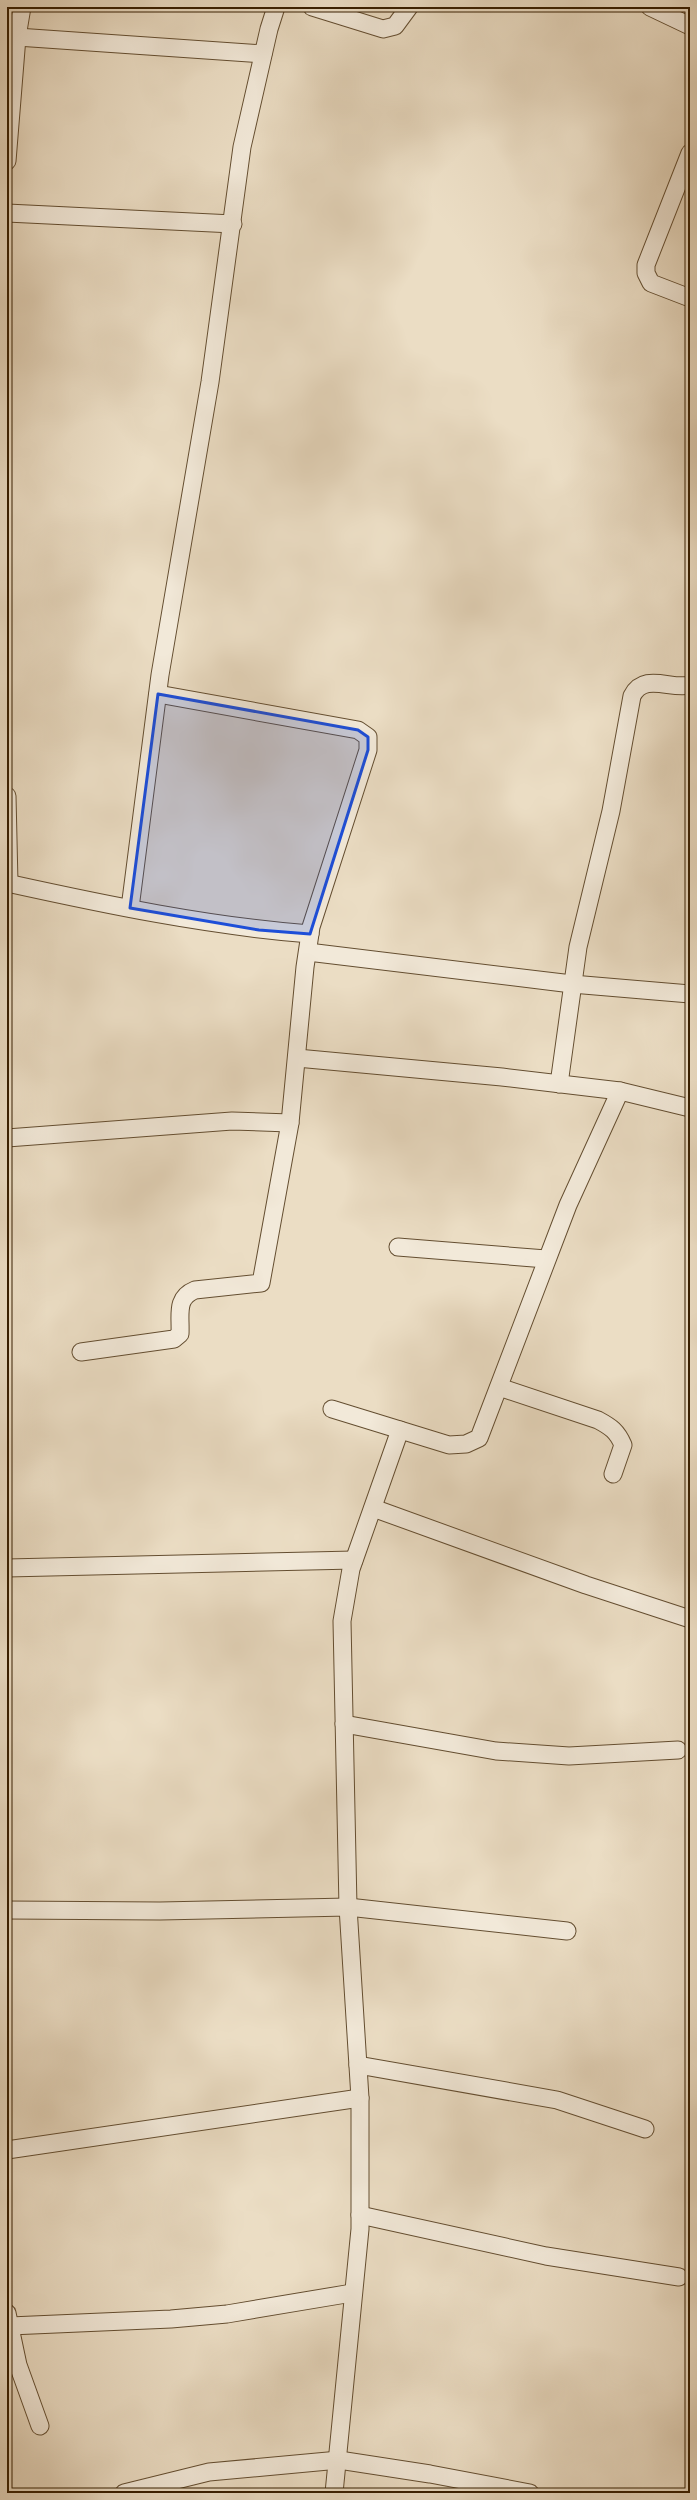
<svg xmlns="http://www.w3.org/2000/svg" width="697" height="2500" font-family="'Gentium Book Plus',serif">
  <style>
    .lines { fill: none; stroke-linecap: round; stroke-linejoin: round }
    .minor-casing { stroke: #644e31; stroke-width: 19 }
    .minor { stroke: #f2e9d9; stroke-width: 17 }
    .marked { fill: #1d4ed8; fill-opacity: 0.2; stroke: #1d4ed8; stroke-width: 3; stroke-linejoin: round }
  </style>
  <rect width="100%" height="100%" fill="#ebddc4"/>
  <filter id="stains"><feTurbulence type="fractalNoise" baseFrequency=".005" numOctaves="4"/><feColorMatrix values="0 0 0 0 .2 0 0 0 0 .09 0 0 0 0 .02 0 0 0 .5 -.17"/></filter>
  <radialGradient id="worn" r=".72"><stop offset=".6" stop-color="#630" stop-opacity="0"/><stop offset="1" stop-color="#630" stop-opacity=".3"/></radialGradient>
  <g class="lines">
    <g class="minor-casing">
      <g id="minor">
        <polyline points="312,7 383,29 395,26 409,7"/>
        <polyline points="650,7 690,26"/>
        <polyline points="17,37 263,54"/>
        <polyline points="690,153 646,265 646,273 651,283 690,298"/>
        <polyline points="7,161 17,37 22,7"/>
        <polyline points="7,213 233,224"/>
        <polyline points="7,796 9,883 7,885"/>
        <path d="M7 883C107 905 208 926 310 934"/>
        <polyline points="130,908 160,675 210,382 242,147 269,29 276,7"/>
        <polyline points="308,952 572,984 690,994"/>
        <polyline points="297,1058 502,1077 620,1091 690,1108"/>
        <path d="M559 1084 578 947 611 811 632 696C644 672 671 690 690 685"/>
        <polyline points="7,1138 232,1121 290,1123"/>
        <polyline points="398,1247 546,1259"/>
        <path d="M81 1352 174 1339 180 1334C181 1315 175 1298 195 1290L261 1283 290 1123 305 967 311 927 368 750V737L358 730 158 694"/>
        <path d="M499 1387 598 1420C611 1427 617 1431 623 1445L613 1474"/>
        <polyline points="332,1409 449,1445 466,1444 479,1438 568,1205 620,1091"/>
        <polyline points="373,1508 586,1585 690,1619"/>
        <polyline points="7,1568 354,1560"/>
        <polyline points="344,1724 496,1751 569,1756 678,1750"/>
        <polyline points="7,1910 160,1911 348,1907 567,1931"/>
        <polyline points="358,2065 557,2100 645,2129"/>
        <polyline points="7,2150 360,2098"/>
        <polyline points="360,2215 546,2256 679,2277"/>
        <polyline points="7,2313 18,2365 40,2426"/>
        <polyline points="10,2326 171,2319 227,2314 352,2293"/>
        <polyline points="124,2493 209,2472 339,2460 430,2474 530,2493"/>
        <polyline points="334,2493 360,2229 360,2098 348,1907 342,1621 351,1569 400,1430"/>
      </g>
    </g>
    <use href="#minor" class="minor"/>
  </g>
  <path class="marked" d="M158 694 358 730 368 737V750L310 934 259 930 130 908Z"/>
  <rect width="697" height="2500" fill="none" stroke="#ebddc4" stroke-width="24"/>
  <rect x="8" y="8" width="681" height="2484" fill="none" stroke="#371e00" stroke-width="2"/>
  <rect x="12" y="12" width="673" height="2476" fill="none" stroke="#371e00"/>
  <rect width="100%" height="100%" filter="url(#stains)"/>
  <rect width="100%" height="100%" fill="url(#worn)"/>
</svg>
